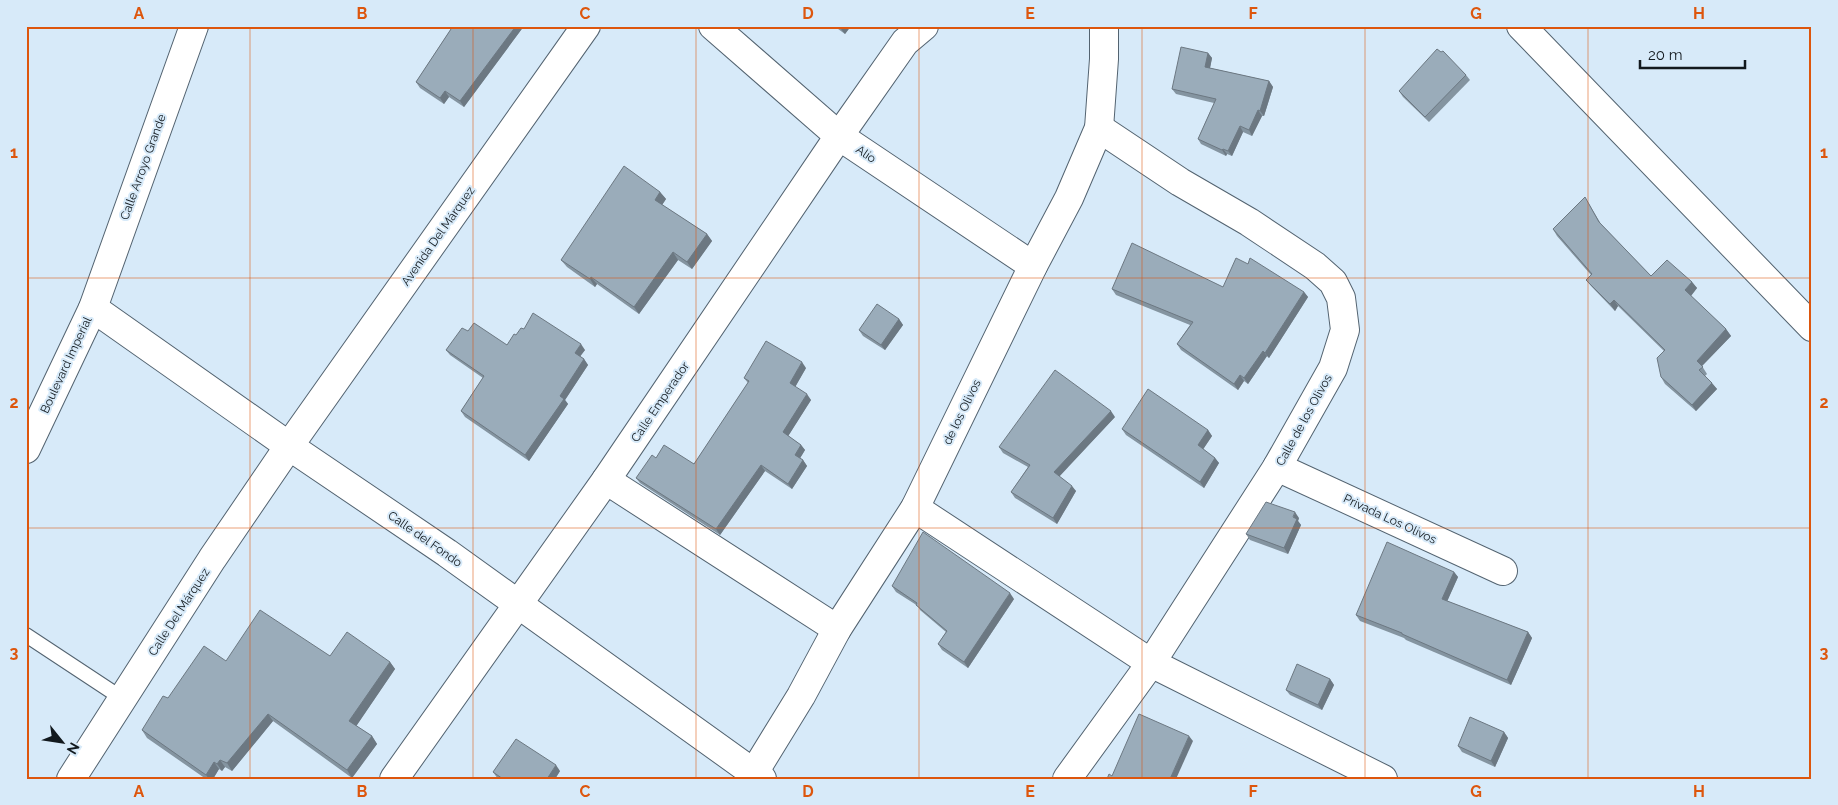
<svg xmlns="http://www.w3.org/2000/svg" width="1838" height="805" font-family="Raleway,sans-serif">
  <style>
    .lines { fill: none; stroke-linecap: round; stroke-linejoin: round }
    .service-casing { stroke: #536370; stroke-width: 16 }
    .minor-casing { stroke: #536370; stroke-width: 30 }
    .tertiary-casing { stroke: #536370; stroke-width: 30 }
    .service { stroke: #fff; stroke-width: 14 }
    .minor { stroke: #fff; stroke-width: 28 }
    .tertiary { stroke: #fff; stroke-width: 28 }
    .wall { fill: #8494a0 }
    .shaded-wall { fill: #6c7882 }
    .building { fill: #9aacba; stroke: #6c7882 }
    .grid { fill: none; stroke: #dd560d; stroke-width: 1; stroke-opacity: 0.55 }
    .labels { text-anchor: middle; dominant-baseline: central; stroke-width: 4; stroke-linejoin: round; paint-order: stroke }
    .street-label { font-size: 12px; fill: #12191e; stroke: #d7eaf9 }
    .neatline { fill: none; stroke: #dd560d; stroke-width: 2 }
    .grid-label { font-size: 16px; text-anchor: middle; font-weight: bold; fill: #dd560d }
  </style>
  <rect width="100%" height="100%" fill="#d7eaf9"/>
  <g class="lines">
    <g class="service-casing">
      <polyline id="service" points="26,635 123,699"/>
    </g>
    <g class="minor-casing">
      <g id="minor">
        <polyline points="713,26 839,136 1033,266"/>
        <polyline points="1521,26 1812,327"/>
        <polyline points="93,308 289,446 447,553 762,779"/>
        <polyline points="1277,467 1503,571"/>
        <polyline points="606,480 837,629"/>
        <polyline points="915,508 1151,663 1383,779"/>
        <polyline points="71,779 212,559 289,446 586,26"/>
        <polyline points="394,779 606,480 839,136 905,42 924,26"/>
        <polyline points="750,779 801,696 837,629 915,508 1033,266 1069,198 1099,128 1104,59 1104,26"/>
        <polyline points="1067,779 1151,663 1277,467 1333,368 1345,330 1341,298 1333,282 1315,266 1249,222 1180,182 1099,128"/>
      </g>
    </g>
    <g class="tertiary-casing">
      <polyline id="tertiary" points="26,449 93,308 194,26"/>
    </g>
    <use href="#service" class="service"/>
    <use href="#minor" class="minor"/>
    <use href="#tertiary" class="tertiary"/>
  </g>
  <g class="wall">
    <polygon points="453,26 524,26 464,107 449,97 444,104 420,88 416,82"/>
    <polygon points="834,26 851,26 845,34"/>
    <polygon points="1441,52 1466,75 1470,80 1429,122 1403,97 1399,91"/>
    <polygon points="1208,53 1212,58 1210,68 1269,81 1273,87 1264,116 1262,116 1252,136 1243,132 1232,156 1227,154 1226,156 1201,144 1198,139 1214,103 1176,94 1172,89"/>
    <polygon points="660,192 666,199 662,205 707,234 712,241 692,269 678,260 639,314 597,284 595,287 567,267 561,260"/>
    <polygon points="1589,204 1601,224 1651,276 1692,282 1697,288 1691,296 1726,329 1731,336 1702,366 1707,374 1705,376 1717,389 1696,411 1665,384 1661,377 1664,351 1618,306 1615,311 1591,286 1586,280 1591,275 1557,236 1553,229"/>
    <polygon points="1223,287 1304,292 1308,297 1269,358 1267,356 1248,384 1244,381 1238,390 1181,350 1177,344 1190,325 1116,295 1112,289"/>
    <polygon points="899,319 903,325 885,350 863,336 859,330"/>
    <polygon points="524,329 585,350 580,356 584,359 588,365 565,400 568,404 529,461 465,417 461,411 483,378 450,355 446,350 468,331 507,345"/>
    <polygon points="806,368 795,387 811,400 788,436 801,445 805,450 800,458 803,460 807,466 792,489 765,471 720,535 640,483 636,478 656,458 694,464 748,383 744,378"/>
    <polygon points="1115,417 1059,476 1076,491 1057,524 1015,498 1011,492 1028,467 1003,453 999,447"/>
    <polygon points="1122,429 1208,430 1212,436 1203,449 1215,458 1219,463 1204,488 1126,435"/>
    <polygon points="1299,518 1298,521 1301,525 1288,554 1250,540 1246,534"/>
    <polygon points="1454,572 1458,577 1447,601 1528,632 1532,638 1511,685 1406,640 1404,638 1360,621 1356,615"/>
    <polygon points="892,586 1014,599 968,668 942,650 938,644 946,632 920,610 918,606 896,592"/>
    <polygon points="330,656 390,662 395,669 356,726 372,736 377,744 352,778 273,721 232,771 225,767 222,771 219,769 213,779 206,779 147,738 142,730 168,698 226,661"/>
    <polygon points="1330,679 1334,685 1322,710 1290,695 1286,690"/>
    <polygon points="1504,732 1508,738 1495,767 1462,752 1458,746"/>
    <polygon points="560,771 555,779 498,779 493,772"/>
  </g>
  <g class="shaded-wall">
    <polygon points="516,26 524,26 464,107 460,101"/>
    <polygon points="843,26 851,26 845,34 841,29"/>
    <polygon points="1208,53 1212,58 1209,73 1205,67"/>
    <polygon points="1269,81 1273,87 1264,116 1260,111"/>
    <polygon points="445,91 449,97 444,104 440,98"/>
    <polygon points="1258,110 1262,116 1252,136 1249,130"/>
    <polygon points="1240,126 1243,132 1232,156 1228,151"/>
    <polygon points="1223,149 1227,154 1226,156 1222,150"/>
    <polygon points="660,192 666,199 660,208 655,200"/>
    <polygon points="707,234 712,241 692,269 687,262"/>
    <polygon points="673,252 678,260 639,314 634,307"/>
    <polygon points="591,277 597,284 595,287 590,279"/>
    <polygon points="1692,282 1697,288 1690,297 1685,290"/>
    <polygon points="1304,292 1308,297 1269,358 1265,353"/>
    <polygon points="1614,300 1618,306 1615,311 1610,304"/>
    <polygon points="899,319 903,325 885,350 881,345"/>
    <polygon points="1726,329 1731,336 1701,367 1697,361"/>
    <polygon points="581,344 585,350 579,358 575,353"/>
    <polygon points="1263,351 1267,356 1248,384 1244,378"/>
    <polygon points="584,359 588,365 565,400 568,404 529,461 525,455 560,396"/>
    <polygon points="802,362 806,368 794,389 790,383"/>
    <polygon points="1240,375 1244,381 1238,390 1234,384"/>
    <polygon points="1712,383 1717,389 1696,411 1692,405"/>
    <polygon points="807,394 811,400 787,438 783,432"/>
    <polygon points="1111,411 1115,417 1058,478 1054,472"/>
    <polygon points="1208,430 1212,436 1202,451 1198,445"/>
    <polygon points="801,445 805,450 799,460 795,455"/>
    <polygon points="1215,458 1219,463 1204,488 1200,482"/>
    <polygon points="803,460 807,466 792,489 788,484"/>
    <polygon points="761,465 765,471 720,535 716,529"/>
    <polygon points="1072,486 1076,491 1057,524 1053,518"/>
    <polygon points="1295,512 1299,518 1298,521 1301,525 1288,554 1284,548"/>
    <polygon points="1454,572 1458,577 1446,604 1442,599"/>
    <polygon points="1010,593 1014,599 968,668 964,662"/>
    <polygon points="1528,632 1532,638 1511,685 1507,680"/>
    <polygon points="390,662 395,669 355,728 349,721"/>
    <polygon points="1330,679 1334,685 1322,710 1318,705"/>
    <polygon points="268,714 273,721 232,771 227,763"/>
    <polygon points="1504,732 1508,738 1495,767 1491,761"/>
    <polygon points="372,736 377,744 352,778 347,770"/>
    <polygon points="1189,736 1193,741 1176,779 1170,779"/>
    <polygon points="220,760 225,767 222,771 217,764"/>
    <polygon points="214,762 219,769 213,779 209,779 206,775"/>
    <polygon points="556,765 560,771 555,779 547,779"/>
  </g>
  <g class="building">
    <polygon points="453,26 516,26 460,101 445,91 440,98 416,82"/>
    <polygon points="1181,47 1208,53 1205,67 1269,81 1260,111 1258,110 1249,130 1240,126 1228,151 1223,149 1222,150 1198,139 1216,99 1172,89"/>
    <polygon points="1437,49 1441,52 1443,51 1466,75 1425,117 1399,91"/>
    <polygon points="624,166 660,192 655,200 707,234 687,262 673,252 634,307 591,277 590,279 561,260"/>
    <polygon points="1585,197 1599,222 1651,276 1667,260 1692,282 1685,290 1726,329 1697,361 1703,367 1699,370 1712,383 1692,405 1661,377 1657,358 1665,350 1614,300 1610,304 1586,280 1592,274 1553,229"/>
    <polygon points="1132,243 1223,287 1236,258 1248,264 1250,258 1304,292 1265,353 1263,351 1244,378 1240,375 1234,384 1177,344 1193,322 1112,289"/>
    <polygon points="877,304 899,319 881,345 859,330"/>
    <polygon points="533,313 581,344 575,353 584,359 560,396 564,399 525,455 461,411 484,376 446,350 462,328 468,331 474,323 507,345 514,334 516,335 521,328 524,329"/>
    <polygon points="766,341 802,362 790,383 807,394 783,432 801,445 795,455 803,460 788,484 761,465 716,529 636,478 652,455 656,458 664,445 694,464 749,381 744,378"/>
    <polygon points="1055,370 1111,411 1054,472 1072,486 1053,518 1011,492 1030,465 999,447"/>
    <polygon points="1148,389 1208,430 1198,445 1215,458 1200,482 1122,429"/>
    <polygon points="1266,502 1295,512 1293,517 1297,519 1284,548 1246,534"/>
    <polygon points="923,532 1010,593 964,662 938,644 947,631 916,605 917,603 892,586"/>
    <polygon points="1387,542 1454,572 1442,599 1528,632 1507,680 1402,634 1402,633 1356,615"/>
    <polygon points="260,610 330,656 347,632 390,662 349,721 372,736 347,770 268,714 227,763 220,760 217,764 214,762 206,775 142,730 163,696 168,698 204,646 226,661"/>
    <polygon points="1297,664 1330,679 1318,705 1286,690"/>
    <polygon points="1139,714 1189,736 1170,779 1107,779 1109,774 1112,776"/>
    <polygon points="1470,717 1504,732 1491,761 1458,746"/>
    <polygon points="516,739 556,765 547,779 503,779 493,772"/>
  </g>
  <path class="grid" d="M250 26V779M473 26V779M696 26V779M919 26V779M1142 26V779M1365 26V779M1588 26V779M26 278H1812M26 528H1812"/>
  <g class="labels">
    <g class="street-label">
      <text transform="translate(866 154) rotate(34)">Alío</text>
      <text transform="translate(143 167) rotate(-70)">Calle Arroyo Grande</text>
      <text transform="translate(438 236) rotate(-55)">Avenida Del Márquez</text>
      <text transform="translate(66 365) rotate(-65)">Boulevard Imperial</text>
      <text transform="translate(660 402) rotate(-56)">Calle Emperador</text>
      <text transform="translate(962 412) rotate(-64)">de los Olivos</text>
      <text transform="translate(1304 420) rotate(-61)">Calle de los Olivos</text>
      <text transform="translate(1390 519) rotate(25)">Privada Los Olivos</text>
      <text transform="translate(425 539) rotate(35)">Calle del Fondo</text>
      <text transform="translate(179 612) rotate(-57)">Calle Del Márquez</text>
    </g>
  </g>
  <rect width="1838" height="805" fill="none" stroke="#d7eaf9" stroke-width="55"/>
  <g transform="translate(62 742) rotate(120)" stroke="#d7eaf9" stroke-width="4" paint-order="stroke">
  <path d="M0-4L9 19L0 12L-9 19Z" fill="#12191e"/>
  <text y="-8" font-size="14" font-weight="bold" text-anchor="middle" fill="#12191e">N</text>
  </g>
  <path d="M1640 60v8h105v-8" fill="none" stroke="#12191e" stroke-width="2.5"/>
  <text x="1648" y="60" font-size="15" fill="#12191e" stroke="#d7eaf9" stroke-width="4" paint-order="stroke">20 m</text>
  <rect x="28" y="28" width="1782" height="750" class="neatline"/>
  <g class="grid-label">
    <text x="139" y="19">A</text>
    <text x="362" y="19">B</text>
    <text x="585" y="19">C</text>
    <text x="808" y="19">D</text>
    <text x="1030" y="19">E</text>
    <text x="1253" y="19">F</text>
    <text x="1476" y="19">G</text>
    <text x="1699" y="19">H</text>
    <text x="14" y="158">1</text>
    <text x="1824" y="158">1</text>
    <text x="14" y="408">2</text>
    <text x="1824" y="408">2</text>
    <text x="14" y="658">3</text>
    <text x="1824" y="658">3</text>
    <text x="139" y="797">A</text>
    <text x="362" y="797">B</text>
    <text x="585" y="797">C</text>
    <text x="808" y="797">D</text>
    <text x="1030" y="797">E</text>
    <text x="1253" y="797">F</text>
    <text x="1476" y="797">G</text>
    <text x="1699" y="797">H</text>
  </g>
</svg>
